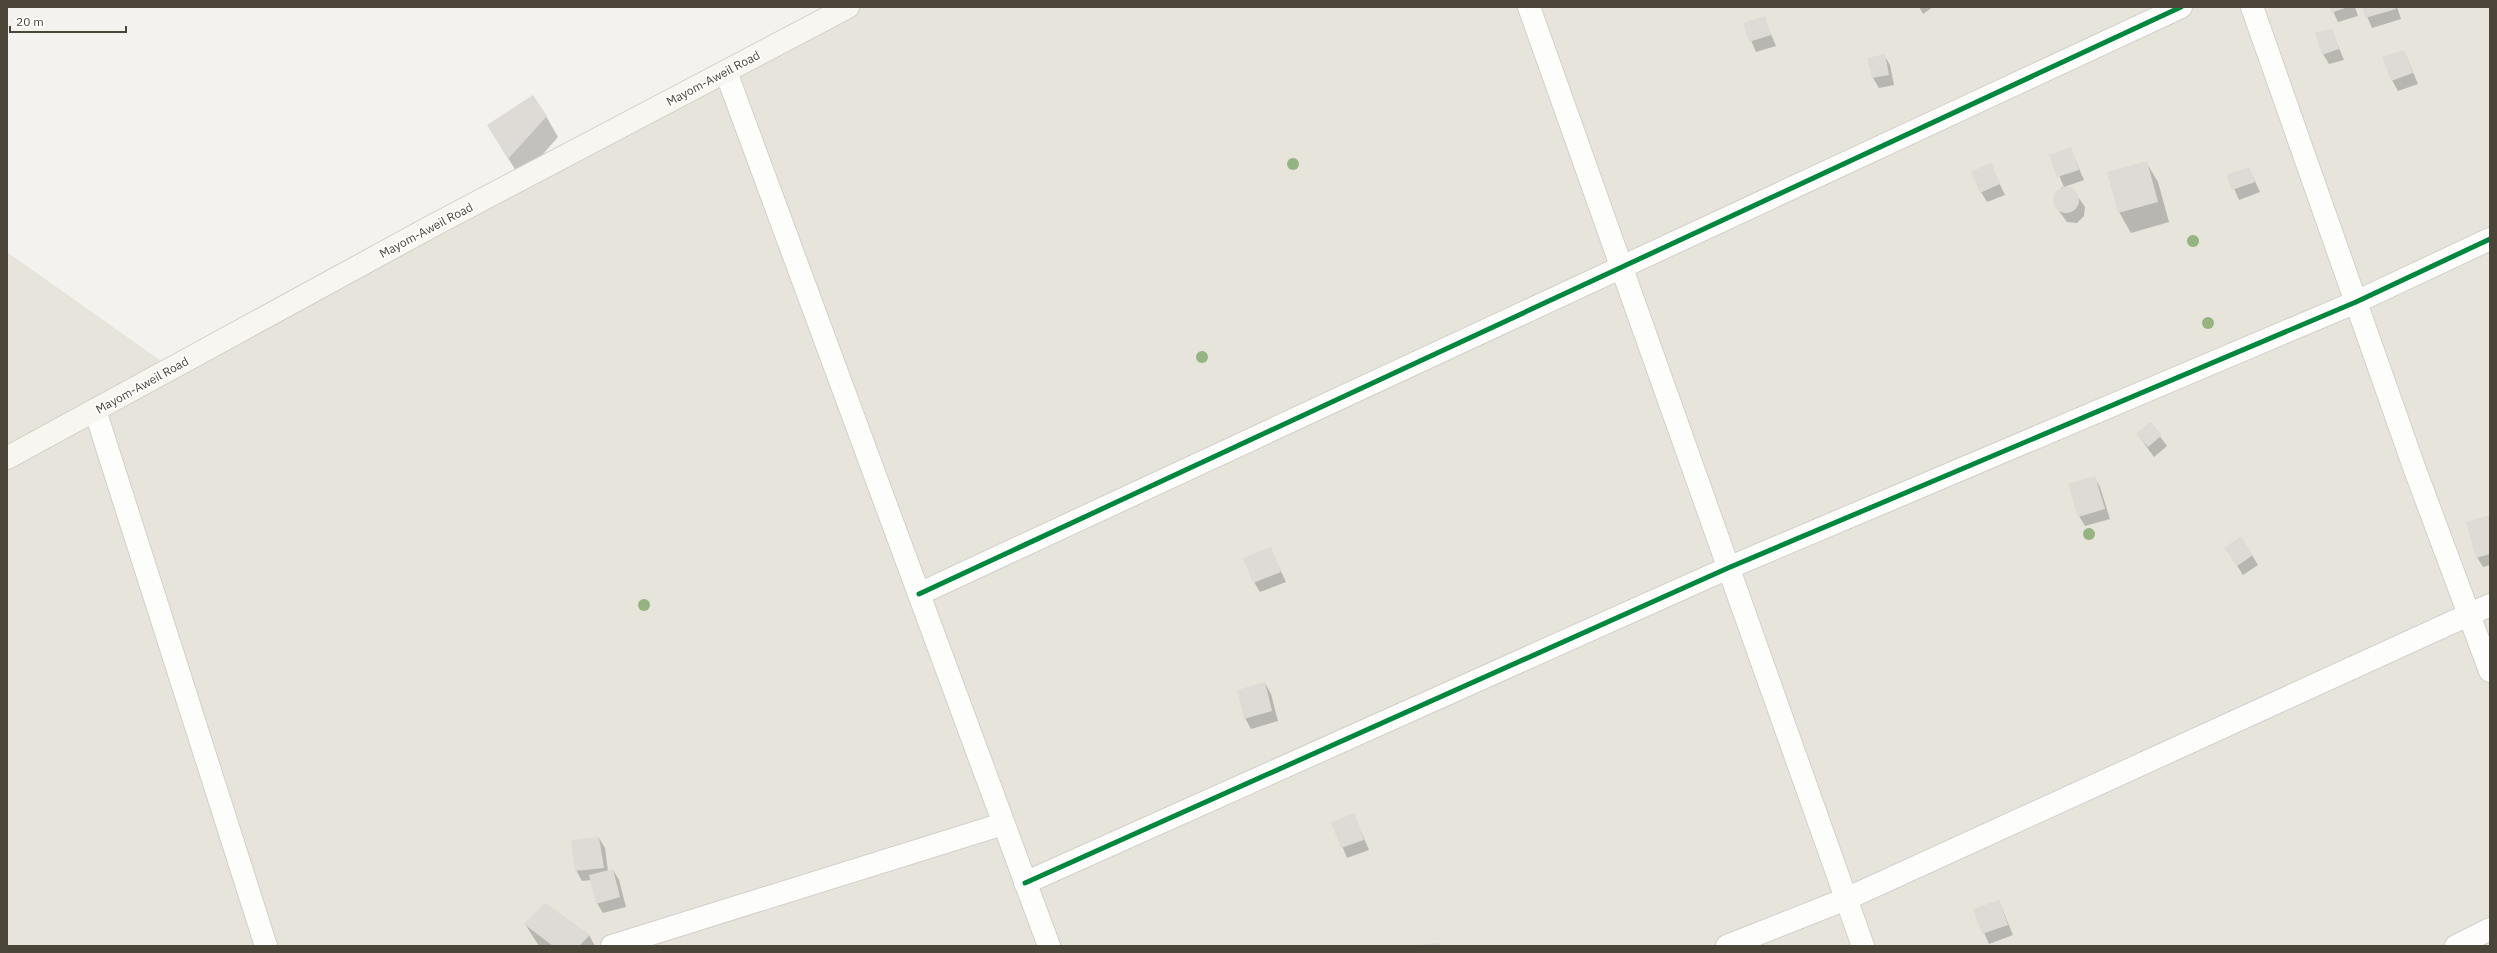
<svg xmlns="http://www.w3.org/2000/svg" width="2497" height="953" font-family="'IBM Plex Sans',sans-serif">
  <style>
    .residential { fill: #e7e4dc }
    .shadow { fill: #0003 }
    .building { fill: #dedbd6 }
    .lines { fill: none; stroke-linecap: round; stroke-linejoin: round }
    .street-casing { stroke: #d2d0cb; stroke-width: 24 }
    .secondary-casing { stroke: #d3cfc5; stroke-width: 24 }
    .street { stroke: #fdfdfc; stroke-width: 22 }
    .secondary { stroke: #f7f6f1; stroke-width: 22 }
    .cycleway-casing { stroke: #fff; stroke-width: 8 }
    .cycleway { stroke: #00873e; stroke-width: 5 }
    .tree { fill: #96b382 }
    .labels { text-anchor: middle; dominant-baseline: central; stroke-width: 3.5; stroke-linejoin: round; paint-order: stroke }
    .street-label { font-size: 12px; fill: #4b4439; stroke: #fff }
  </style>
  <rect width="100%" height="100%" fill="#f4f2ee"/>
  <polygon class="residential" points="834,7 2490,7 2490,946 7,946 7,252 171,368"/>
  <g class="shadow">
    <polygon points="1919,7 1933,7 1923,14"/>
    <polygon points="2331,7 2355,7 2358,16 2338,22"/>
    <polygon points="2363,7 2397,7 2401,19 2372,28"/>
    <polygon points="1764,18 1776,46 1756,52 1744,24"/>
    <polygon points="2331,29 2344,60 2329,64 2323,54"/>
    <polygon points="2404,51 2418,84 2398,91 2392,80"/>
    <polygon points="1884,55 1890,65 1894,85 1879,88 1873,78 1868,59"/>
    <polygon points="546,116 558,137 521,179 500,145"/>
    <polygon points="2070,148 2084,180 2064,187 2051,156"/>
    <polygon points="2146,162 2158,182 2169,222 2131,233 2119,212"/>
    <polygon points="1990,164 2005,195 1987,202 1981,192"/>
    <polygon points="2249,168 2260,192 2239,200 2228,175"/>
    <polygon points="2062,187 2072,188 2085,207 2084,216 2077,223 2067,222 2054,204 2055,194"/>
    <polygon points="2150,423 2167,446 2154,457 2137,434"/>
    <polygon points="2094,477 2100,487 2110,519 2085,526 2079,516"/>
    <polygon points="2490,516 2490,565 2483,567 2477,557"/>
    <polygon points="1270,548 1286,582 1260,592 1254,582"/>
    <polygon points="2252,555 2258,565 2243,575 2232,558"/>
    <polygon points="1265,683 1271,694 1278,721 1251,729 1245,718"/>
    <polygon points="1354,815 1369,850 1347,858 1333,823"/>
    <polygon points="599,838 605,848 608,871 613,870 619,880 626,907 603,913 597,903 591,880 582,881 576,870"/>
    <polygon points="1999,901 2013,935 1989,944 1974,910"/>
    <polygon points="525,924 589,935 595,946 539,946"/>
  </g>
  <g class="building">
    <polygon points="2330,7 2348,7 2331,13"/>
    <polygon points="2362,7 2395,7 2396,9 2365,18"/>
    <polygon points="1765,16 1771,35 1749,42 1743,23"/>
    <polygon points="2332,28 2339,49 2322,55 2315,33"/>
    <polygon points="2404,50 2413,73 2391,81 2382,57"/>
    <polygon points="1885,54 1889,75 1872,78 1867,58"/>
    <polygon points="533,95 547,116 508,159 487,125"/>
    <polygon points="2071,147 2079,170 2057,177 2049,155"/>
    <polygon points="2147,161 2158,202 2118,213 2107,172"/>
    <polygon points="1991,162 2000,184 1980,193 1971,172"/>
    <polygon points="2249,167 2255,182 2232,190 2226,175"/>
    <circle cx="2066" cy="200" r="13"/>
    <polygon points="2151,422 2162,435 2148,447 2136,434"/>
    <polygon points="2095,476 2105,509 2078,517 2068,484"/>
    <polygon points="2490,515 2490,554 2476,558 2466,522"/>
    <polygon points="2241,536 2253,555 2237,566 2224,548"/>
    <polygon points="1271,547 1281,572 1253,583 1243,558"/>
    <polygon points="1265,682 1272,711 1244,719 1237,690"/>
    <polygon points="1355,813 1364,840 1341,848 1331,822"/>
    <polygon points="599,837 604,868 575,871 571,840"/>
    <polygon points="613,869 620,897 596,904 589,875"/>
    <polygon points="1999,900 2008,925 1982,934 1973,909"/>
    <polygon points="545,903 590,935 579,946 553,946 524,924"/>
    <polygon points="1439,943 1440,946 1417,946 1417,945"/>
  </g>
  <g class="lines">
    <g class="street-casing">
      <g id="street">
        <polyline points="1529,7 1863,946"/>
        <polyline points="2252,7 2414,467 2490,671"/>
        <polyline points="726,72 1049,946"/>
        <polyline points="95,410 266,946"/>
        <polyline points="919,594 2181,7"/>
        <polyline points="1025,883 1728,568 2356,302 2490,239"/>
        <polyline points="612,946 1003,824"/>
        <polyline points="1727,946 1846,899 2490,605"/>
        <polyline points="2456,946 2490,929"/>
      </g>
    </g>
    <g class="secondary-casing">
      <polyline id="secondary" points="7,458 434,225 848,7"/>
    </g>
    <use href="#street" class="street"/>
    <use href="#secondary" class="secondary"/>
    <g class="cycleway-casing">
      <g id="cycleway">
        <polyline points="919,594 2181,7"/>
        <polyline points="1025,883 1728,568 2356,302 2490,239"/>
      </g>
    </g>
    <use href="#cycleway" class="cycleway"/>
  </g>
  <g class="tree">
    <circle cx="1293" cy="164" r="6"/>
    <circle cx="2193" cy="241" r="6"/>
    <circle cx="2208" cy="323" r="6"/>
    <circle cx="1202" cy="357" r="6"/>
    <circle cx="2089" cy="534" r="6"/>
    <circle cx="644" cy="605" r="6"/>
  </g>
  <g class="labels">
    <g class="street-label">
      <text transform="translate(713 78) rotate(-28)">Mayom-Aweil Road</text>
      <text transform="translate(426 230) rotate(-28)">Mayom-Aweil Road</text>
      <text transform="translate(142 385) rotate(-29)">Mayom-Aweil Road</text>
    </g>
  </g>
  <rect width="2497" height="953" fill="none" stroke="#4b4439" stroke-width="16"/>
  <path d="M10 26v6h116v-6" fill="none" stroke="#4b4439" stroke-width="2"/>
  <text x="16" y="26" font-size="12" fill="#4b4439" stroke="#ffffff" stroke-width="3" paint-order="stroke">20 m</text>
</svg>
